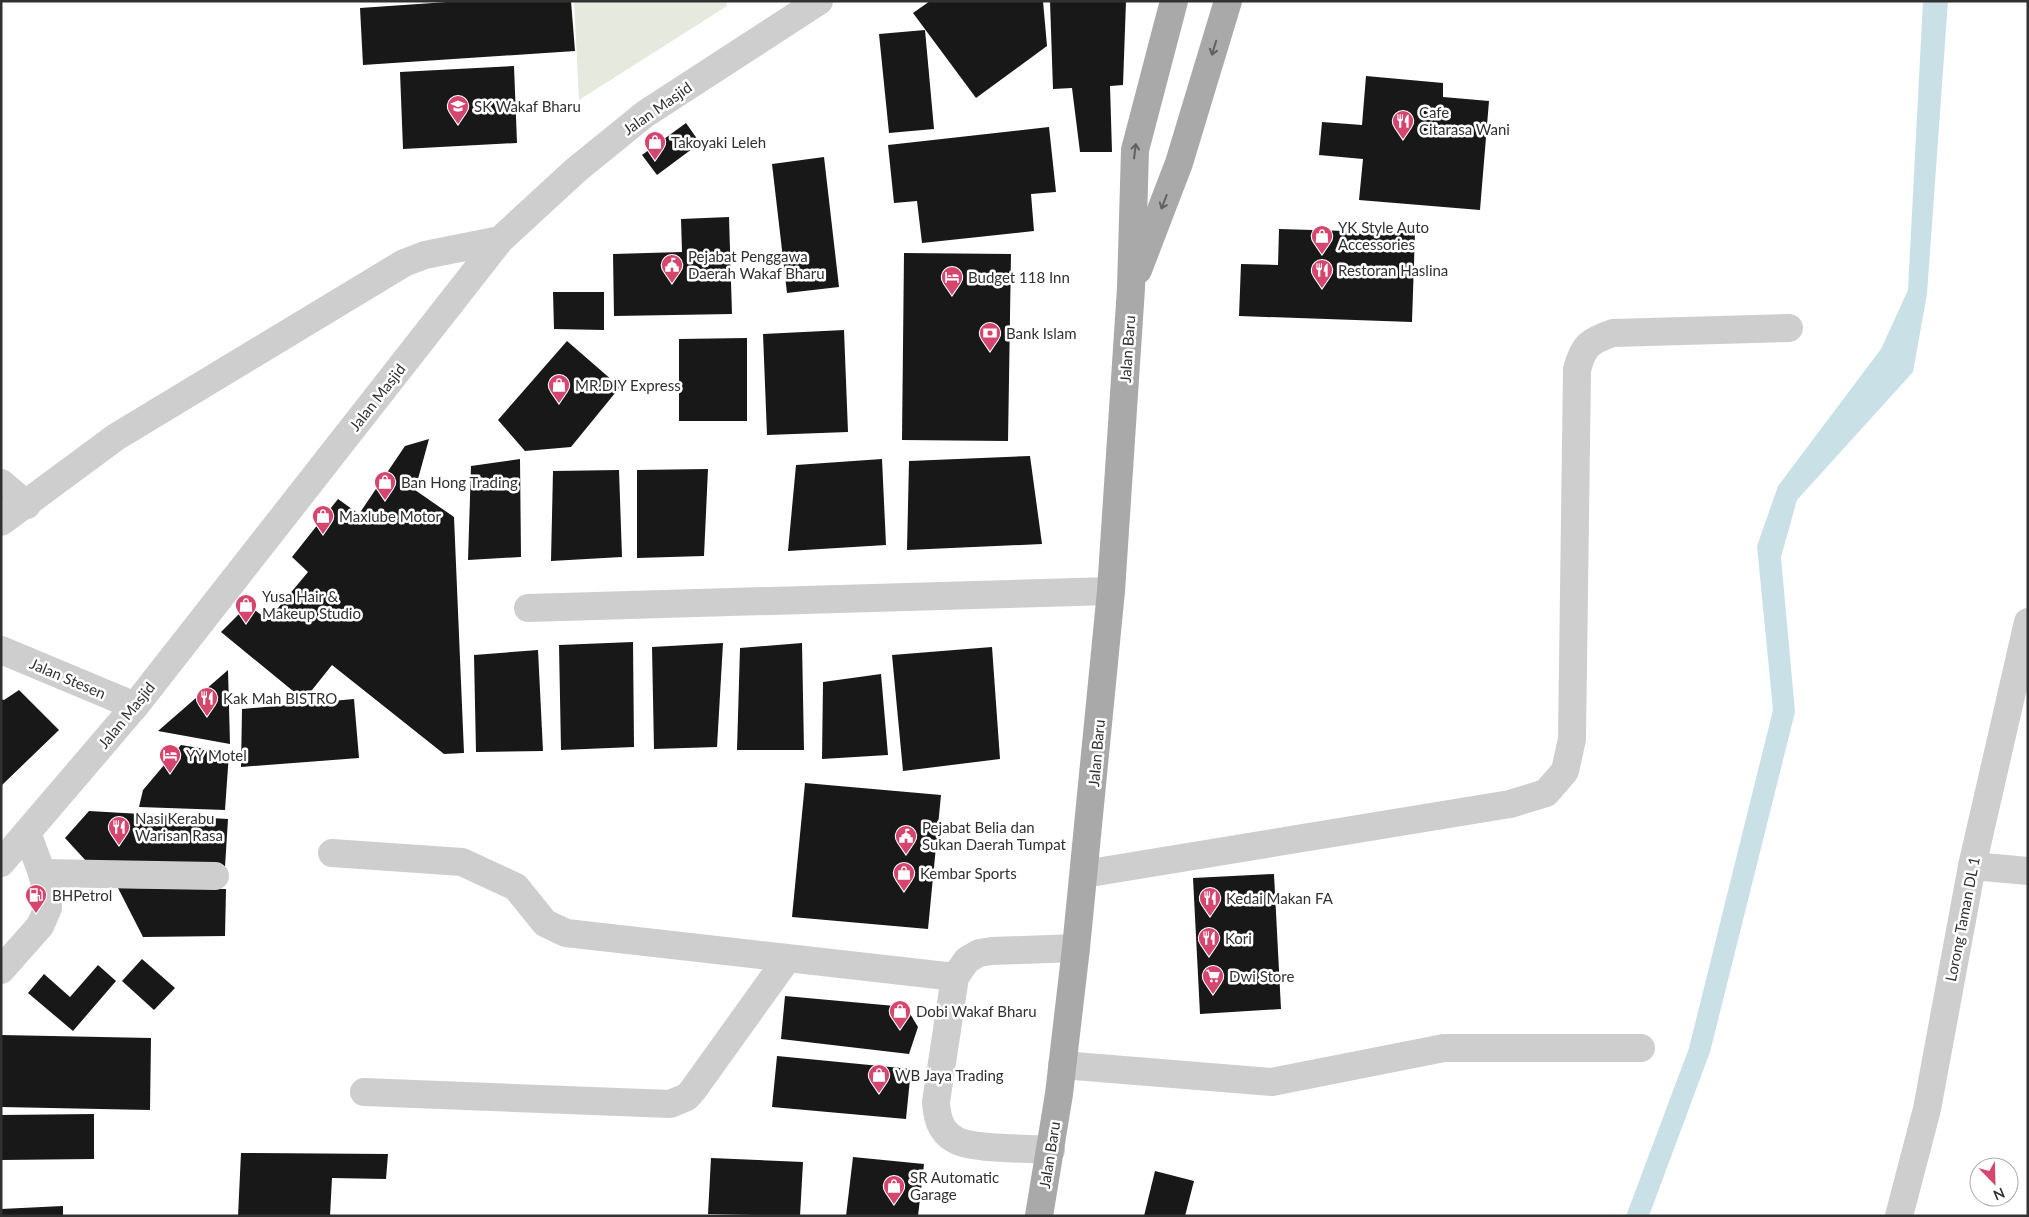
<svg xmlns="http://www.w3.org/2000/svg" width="2029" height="1217" font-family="Lato,sans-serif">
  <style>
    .green { fill: #e6e9dd }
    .water { fill: #c9e1e6 }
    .building { fill: #181818 }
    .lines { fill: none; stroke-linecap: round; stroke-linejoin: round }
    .minor { stroke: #cecece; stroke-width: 28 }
    .major { stroke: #a9a9a9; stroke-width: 28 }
    .oneway { stroke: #616161 }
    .labels { text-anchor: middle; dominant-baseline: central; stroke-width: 5; stroke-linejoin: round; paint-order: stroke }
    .poi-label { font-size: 15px; fill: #313131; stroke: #fff; text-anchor: start }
    .street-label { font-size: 15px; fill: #313131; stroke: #fff }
  </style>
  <rect width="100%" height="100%" fill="#fff"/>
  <polygon class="green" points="574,1 726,1 727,6 579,100"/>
  <polygon class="water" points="1923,1 1948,1 1927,294 1913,372 1797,500 1781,557 1795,712 1710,1052 1649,1216 1626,1216 1689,1048 1773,710 1757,546 1778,486 1881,349 1908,290"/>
  <g class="building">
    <polygon points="462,1 571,1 575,51 363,65 360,8"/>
    <polygon points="930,1 1043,1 1047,46 976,98 913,13"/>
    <polygon points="1050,1 1126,1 1123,85 1110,86 1112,152 1080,152 1072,88 1053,89"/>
    <polygon points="925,30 934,129 889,133 879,34"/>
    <polygon points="514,66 517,143 403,149 400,72"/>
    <polygon points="1366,76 1443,83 1443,97 1489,101 1480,210 1359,200 1363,159 1319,155 1322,122 1362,125"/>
    <polygon points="686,123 700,143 657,175 642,155"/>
    <polygon points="1049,127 1056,192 1031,194 1034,231 922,243 917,201 894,203 888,145"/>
    <polygon points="824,157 839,287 787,293 772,164"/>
    <polygon points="729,217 732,314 614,316 613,254 682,252 681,219"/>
    <polygon points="1279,229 1415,233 1412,322 1239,316 1241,264 1278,265"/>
    <polygon points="904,253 1011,254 1008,441 902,440"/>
    <polygon points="553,292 604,292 604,330 554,329"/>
    <polygon points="844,330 848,432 767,435 763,334"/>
    <polygon points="747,338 747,421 679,421 679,339"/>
    <polygon points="567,341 620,387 571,447 525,451 498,420"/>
    <polygon points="429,439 415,490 454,517 464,753 444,754 332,665 304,700 221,632 248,605 268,620 308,572 292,557 338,499 359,514 405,446"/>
    <polygon points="1030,456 1042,544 907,550 909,461"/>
    <polygon points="520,459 521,557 468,560 471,466"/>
    <polygon points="882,459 886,545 788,551 796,465"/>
    <polygon points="708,469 704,556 637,558 637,470"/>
    <polygon points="619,470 622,557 551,561 553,471"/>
    <polygon points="633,642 634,747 561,750 559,645"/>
    <polygon points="723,643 717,747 654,749 652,647"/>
    <polygon points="802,643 804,750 737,750 740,648"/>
    <polygon points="992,647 1000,759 903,771 892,655"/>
    <polygon points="538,650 543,751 476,752 474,655"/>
    <polygon points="228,670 230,744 158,731"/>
    <polygon points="881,674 888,755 822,759 823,682"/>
    <polygon points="19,690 59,730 1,786 1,699 4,700"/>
    <polygon points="354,699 359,758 241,767 242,709"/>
    <polygon points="181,745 229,753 225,810 139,807 143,790"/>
    <polygon points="805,783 941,795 928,929 792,917"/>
    <polygon points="89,811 228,819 225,867 87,862 65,838"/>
    <polygon points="1274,874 1281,1009 1200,1014 1193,878"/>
    <polygon points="118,888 226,889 225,936 143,937"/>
    <polygon points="142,959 175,988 154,1010 122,981"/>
    <polygon points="98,965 116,981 73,1031 28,993 44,974 70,997"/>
    <polygon points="785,996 906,1007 918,1027 909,1054 781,1039"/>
    <polygon points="1,1035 151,1038 150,1110 1,1107"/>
    <polygon points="777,1056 911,1069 906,1119 772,1107"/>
    <polygon points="94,1114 94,1159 1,1160 1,1115"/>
    <polygon points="241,1153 388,1154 386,1179 332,1178 330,1216 238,1216"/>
    <polygon points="853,1157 924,1164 918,1216 846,1216"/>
    <polygon points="711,1158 803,1162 800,1216 708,1214"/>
    <polygon points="1155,1171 1194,1181 1185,1216 1144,1216"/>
    <polygon points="63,1206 63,1216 1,1216 1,1209"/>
  </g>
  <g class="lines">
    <g class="minor">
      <polyline points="1,483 27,505"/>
      <polyline points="1,522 116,437 404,263 425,255 500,240"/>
      <polyline points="528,608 1111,591"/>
      <polyline points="1,650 135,706"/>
      <polyline points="332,853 462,862 516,887 545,923 566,933 955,977"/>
      <polyline points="1,863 135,706 500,240 576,170 645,114 819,1"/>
      <polyline points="1972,866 2028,871"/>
      <polyline points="42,873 215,876"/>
      <path d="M1084 874 1510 804 1546 793 1565 771 1572 739 1577 370C1583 346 1589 341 1613 333L1789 328"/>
      <polyline points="1,970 40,926 48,908 48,897 42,873 27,833"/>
      <polyline points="1062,1065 1272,1082 1444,1048 1641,1048"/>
      <polyline points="364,1092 670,1104 687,1097 693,1090 787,959"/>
      <path d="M1051 1150C1029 1148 970 1150 954 1139 940 1131 937 1117 936 1102L955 977 967 960 979 953 992 951 1076 948"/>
      <polyline points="1899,1216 1927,1109 1972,866 2028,622"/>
    </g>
    <g class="major">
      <polyline points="1138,270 1179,163 1228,1"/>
      <polyline points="1039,1216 1059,1094 1076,948 1111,591 1131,288 1135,150 1174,1"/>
    </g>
  </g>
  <defs><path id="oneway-shaft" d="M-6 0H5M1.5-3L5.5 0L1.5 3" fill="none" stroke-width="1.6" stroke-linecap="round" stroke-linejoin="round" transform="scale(1.25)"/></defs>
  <g class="oneway">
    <use href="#oneway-shaft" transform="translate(1214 48) rotate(107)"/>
    <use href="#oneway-shaft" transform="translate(1135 151) rotate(-83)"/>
    <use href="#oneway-shaft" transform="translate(1164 202) rotate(111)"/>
  </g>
  <defs>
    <g id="school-pin" transform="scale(1.125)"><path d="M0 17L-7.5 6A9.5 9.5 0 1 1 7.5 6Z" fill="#d6456d" stroke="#fff"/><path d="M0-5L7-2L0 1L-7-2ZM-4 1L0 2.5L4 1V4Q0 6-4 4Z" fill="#fff"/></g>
    <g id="restaurant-pin" transform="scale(1.125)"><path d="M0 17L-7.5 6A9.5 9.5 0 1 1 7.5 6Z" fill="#d6456d" stroke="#fff"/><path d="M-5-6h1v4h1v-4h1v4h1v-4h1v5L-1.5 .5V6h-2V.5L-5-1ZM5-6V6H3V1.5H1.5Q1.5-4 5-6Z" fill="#fff"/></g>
    <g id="shop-pin" transform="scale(1.125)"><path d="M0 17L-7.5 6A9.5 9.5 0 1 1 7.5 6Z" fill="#d6456d" stroke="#fff"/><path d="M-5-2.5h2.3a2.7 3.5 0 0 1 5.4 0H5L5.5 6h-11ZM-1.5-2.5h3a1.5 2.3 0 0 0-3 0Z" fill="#fff"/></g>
    <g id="civic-pin" transform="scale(1.125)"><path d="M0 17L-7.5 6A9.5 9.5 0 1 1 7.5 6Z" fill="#d6456d" stroke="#fff"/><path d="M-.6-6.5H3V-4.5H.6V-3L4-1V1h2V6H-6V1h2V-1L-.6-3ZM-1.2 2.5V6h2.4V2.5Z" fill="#fff"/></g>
    <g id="hotel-pin" transform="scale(1.125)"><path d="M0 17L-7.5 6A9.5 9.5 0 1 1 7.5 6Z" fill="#d6456d" stroke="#fff"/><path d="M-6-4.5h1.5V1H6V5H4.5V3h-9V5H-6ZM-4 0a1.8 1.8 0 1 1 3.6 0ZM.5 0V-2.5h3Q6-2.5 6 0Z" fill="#fff"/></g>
    <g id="bank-pin" transform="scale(1.125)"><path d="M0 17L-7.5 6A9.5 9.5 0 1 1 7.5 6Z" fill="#d6456d" stroke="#fff"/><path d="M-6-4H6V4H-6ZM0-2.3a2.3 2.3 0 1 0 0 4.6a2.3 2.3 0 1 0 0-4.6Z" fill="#fff"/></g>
    <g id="fuel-pin" transform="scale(1.125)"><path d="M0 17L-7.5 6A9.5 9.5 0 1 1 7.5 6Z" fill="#d6456d" stroke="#fff"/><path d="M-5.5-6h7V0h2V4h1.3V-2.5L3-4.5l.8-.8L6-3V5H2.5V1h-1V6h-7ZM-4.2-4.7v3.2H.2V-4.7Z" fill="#fff"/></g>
    <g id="supermarket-pin" transform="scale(1.125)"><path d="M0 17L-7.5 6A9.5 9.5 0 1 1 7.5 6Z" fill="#d6456d" stroke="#fff"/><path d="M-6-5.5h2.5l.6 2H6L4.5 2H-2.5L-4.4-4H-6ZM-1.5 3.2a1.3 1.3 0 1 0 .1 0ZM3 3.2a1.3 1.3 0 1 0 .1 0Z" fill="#fff"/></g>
  </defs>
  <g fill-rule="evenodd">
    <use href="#school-pin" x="458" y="106"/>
    <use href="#restaurant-pin" x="1403" y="121"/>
    <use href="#shop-pin" x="655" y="142"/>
    <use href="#shop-pin" x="1322" y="236"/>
    <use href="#civic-pin" x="672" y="265"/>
    <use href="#restaurant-pin" x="1322" y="270"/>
    <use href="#hotel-pin" x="952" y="277"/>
    <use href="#bank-pin" x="990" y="333"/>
    <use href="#shop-pin" x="559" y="385"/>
    <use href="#shop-pin" x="385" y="482"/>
    <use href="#shop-pin" x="323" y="516"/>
    <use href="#shop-pin" x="246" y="605"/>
    <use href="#restaurant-pin" x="207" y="698"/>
    <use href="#hotel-pin" x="170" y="755"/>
    <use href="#restaurant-pin" x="119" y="827"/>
    <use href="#civic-pin" x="906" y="836"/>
    <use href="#shop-pin" x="904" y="873"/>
    <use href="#fuel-pin" x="36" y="895"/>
    <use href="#restaurant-pin" x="1210" y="898"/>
    <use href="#restaurant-pin" x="1209" y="938"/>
    <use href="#supermarket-pin" x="1213" y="976"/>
    <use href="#shop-pin" x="900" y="1011"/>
    <use href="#shop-pin" x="879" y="1075"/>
    <use href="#shop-pin" x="894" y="1186"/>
  </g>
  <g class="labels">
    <g class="poi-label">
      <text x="474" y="106">SK Wakaf Bharu</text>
      <text x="1419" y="112">Cafe<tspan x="1419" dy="17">Citarasa Wani</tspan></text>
      <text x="671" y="142">Takoyaki Leleh</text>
      <text x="1338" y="227">YK Style Auto<tspan x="1338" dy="17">Accessories</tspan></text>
      <text x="688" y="256">Pejabat Penggawa<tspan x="688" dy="17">Daerah Wakaf Bharu</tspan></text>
      <text x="1338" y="270">Restoran Haslina</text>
      <text x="968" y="277">Budget 118 Inn</text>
      <text x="1006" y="333">Bank Islam</text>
      <text x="575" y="385">MR.DIY Express</text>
      <text x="401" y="482">Ban Hong Trading</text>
      <text x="339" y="516">Maxlube Motor</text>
      <text x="262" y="596">Yusa Hair &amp;<tspan x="262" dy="17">Makeup Studio</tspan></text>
      <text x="223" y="698">Kak Mah BISTRO</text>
      <text x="186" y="755">YY Motel</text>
      <text x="135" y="818">Nasi Kerabu<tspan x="135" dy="17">Warisan Rasa</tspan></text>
      <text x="922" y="827">Pejabat Belia dan<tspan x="922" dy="17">Sukan Daerah Tumpat</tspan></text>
      <text x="920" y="873">Kembar Sports</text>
      <text x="52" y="895">BHPetrol</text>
      <text x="1226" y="898">Kedai Makan FA</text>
      <text x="1225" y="938">Kori</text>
      <text x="1229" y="976">Dwi Store</text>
      <text x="916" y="1011">Dobi Wakaf Bharu</text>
      <text x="895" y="1075">WB Jaya Trading</text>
      <text x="910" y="1177">SR Automatic<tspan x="910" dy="17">Garage</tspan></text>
    </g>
    <g class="street-label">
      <text transform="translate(657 108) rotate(-35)">Jalan Masjid</text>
      <text transform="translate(1127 349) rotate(-86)">Jalan Baru</text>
      <text transform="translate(377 397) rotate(-52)">Jalan Masjid</text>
      <text transform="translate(68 678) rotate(23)">Jalan Stesen</text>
      <text transform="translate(126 715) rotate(-51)">Jalan Masjid</text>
      <text transform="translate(1096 753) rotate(-85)">Jalan Baru</text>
      <text transform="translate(1962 919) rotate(-79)">Lorong Taman DL 1</text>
      <text transform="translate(1049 1155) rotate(-81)">Jalan Baru</text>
    </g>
  </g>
  <rect width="2029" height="1217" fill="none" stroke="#313131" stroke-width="5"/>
  <g transform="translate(1994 1182) rotate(157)"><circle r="24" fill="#ffffff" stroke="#adadad"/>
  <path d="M0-4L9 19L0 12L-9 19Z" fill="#d6456d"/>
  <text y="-8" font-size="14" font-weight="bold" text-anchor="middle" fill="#313131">N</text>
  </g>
</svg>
